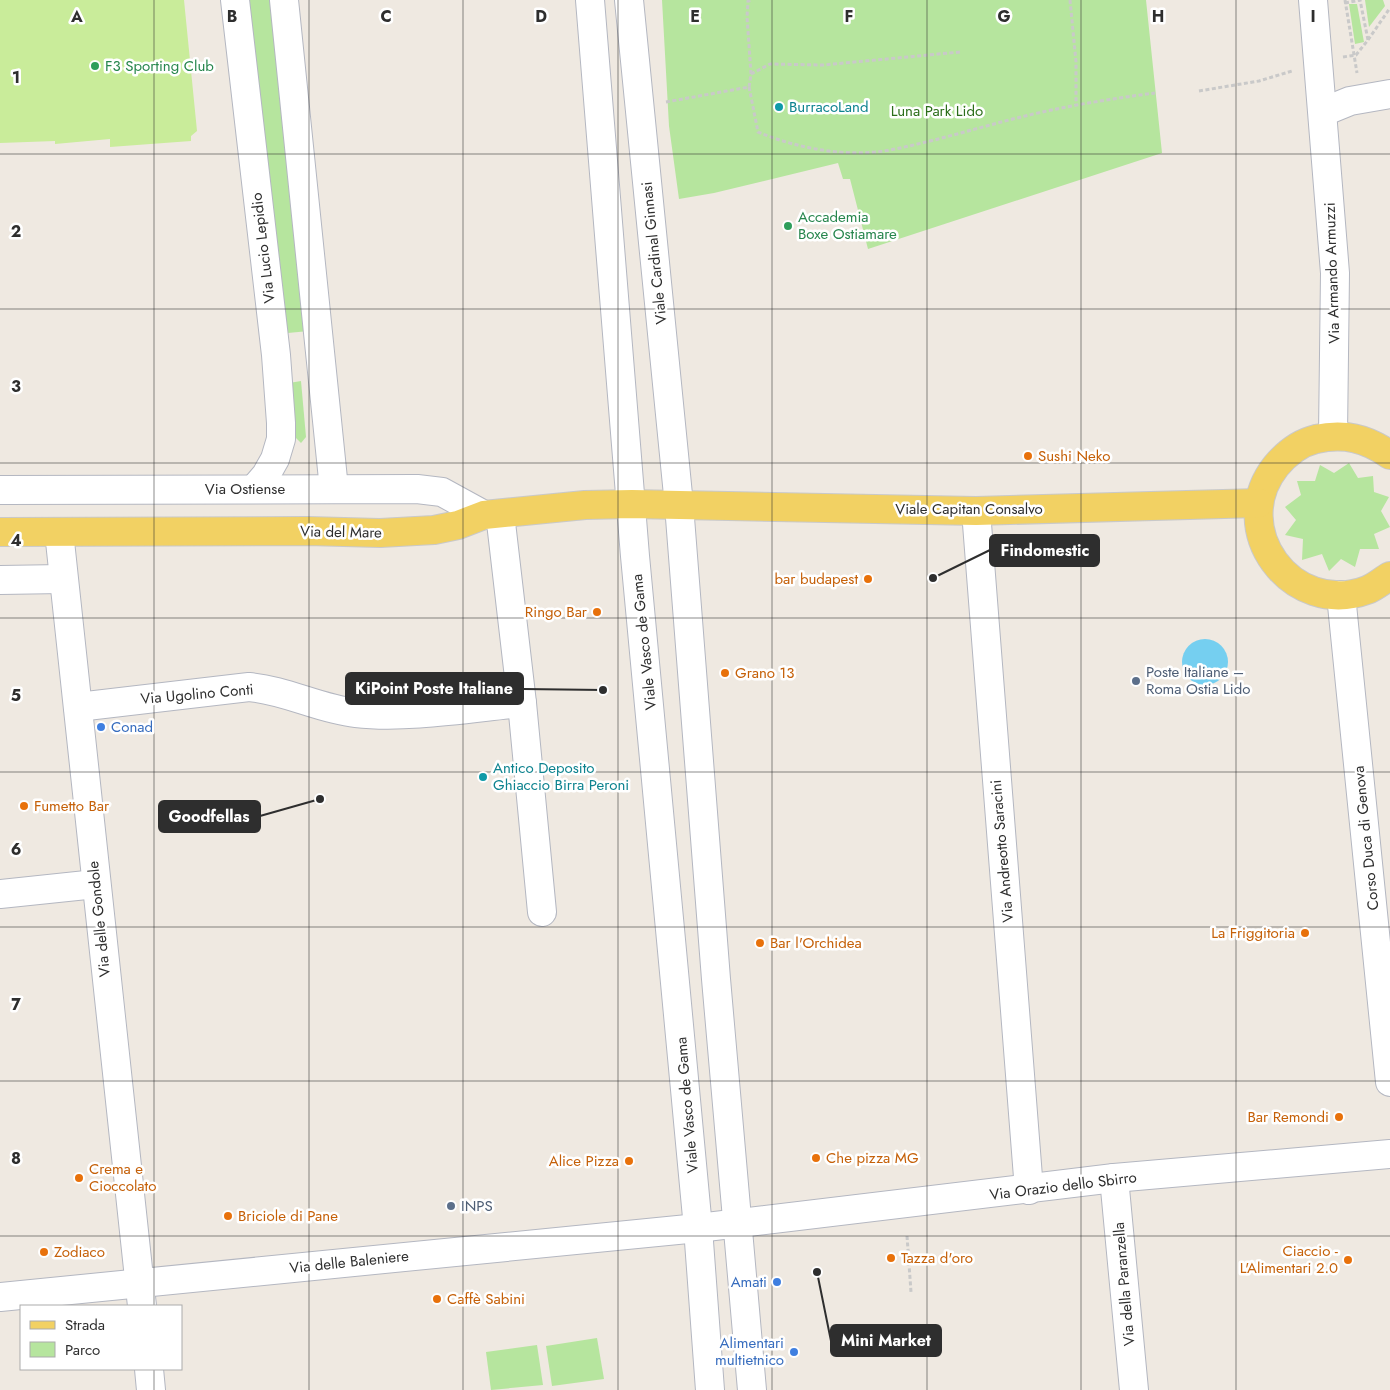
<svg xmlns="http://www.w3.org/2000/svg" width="1390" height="1390" font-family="Jost,sans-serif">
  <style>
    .green { fill: #b6e59e }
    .pitch { fill: #c9ec9a }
    .water { fill: #75cff0 }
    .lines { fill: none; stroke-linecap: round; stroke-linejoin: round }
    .minor-casing { stroke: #b4b7c1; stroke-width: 30 }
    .major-casing { stroke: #c9c9c9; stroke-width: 30 }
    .path { stroke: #c9c9c9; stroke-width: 3; stroke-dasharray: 4 2.5; stroke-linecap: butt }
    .minor { stroke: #fff; stroke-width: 28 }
    .major { stroke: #f2d163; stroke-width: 28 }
    .grid { fill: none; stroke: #2e2e2e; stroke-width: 1; stroke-opacity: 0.55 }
    .leisure-dot { fill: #2e9e5b; stroke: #fff; stroke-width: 2 }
    .culture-dot { fill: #0f9aa8; stroke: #fff; stroke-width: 2 }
    .food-dot { fill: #e8710a; stroke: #fff; stroke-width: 2 }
    .service-dot { fill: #5c6f8a; stroke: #fff; stroke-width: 2 }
    .shop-dot { fill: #3f7fe0; stroke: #fff; stroke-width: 2 }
    .labels { text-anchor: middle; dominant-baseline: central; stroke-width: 5; stroke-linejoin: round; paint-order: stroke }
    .leisure-label { font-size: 15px; fill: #27864d; stroke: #fff; text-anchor: start }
    .culture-label { font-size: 15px; fill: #0d838f; stroke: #fff; text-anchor: start }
    .park-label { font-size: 15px; fill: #2c6e1b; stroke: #fff }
    .street-label { font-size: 15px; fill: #2e2e2e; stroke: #fff }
    .food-label { font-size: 15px; fill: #c56008; stroke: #fff; text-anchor: start }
    .service-label { font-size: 15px; fill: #4e5e75; stroke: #fff; text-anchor: start }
    .shop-label { font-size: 15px; fill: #366cbe; stroke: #fff; text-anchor: end }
    .grid-label { font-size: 16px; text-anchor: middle; font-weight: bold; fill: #2e2e2e; stroke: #fff; stroke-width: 5; stroke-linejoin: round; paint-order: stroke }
    .leader { fill: none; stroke: #2e2e2e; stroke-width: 2 }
    .callout-dot { fill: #2e2e2e; stroke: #fff; stroke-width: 2 }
    .callout { fill: #2e2e2e; stroke: #2e2e2e; stroke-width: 2 }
    .callout-label { font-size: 16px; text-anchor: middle; font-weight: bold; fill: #fff }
  </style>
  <rect width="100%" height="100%" fill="#efe9e1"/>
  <g class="green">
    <polygon points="243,0 275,0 309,331 277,334"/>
    <polygon points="662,0 1146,0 1162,153 868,249 850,179 843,179 838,163 714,193 679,199 669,126"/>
    <polygon points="1365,0 1383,0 1385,6 1369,27"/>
    <polygon points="1349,4 1357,4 1364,42 1355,44"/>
    <polygon points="301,381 306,437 301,443 296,438 289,383"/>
    <polygon points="1349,463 1358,478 1373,476 1374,492 1389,497 1381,511 1390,527 1374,534 1379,549 1360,549 1355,567 1341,559 1329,571 1322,554 1302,560 1303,539 1285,535 1296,520 1285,507 1301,495 1297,481 1315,481 1320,465 1334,473"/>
    <polygon points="597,1338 604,1379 552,1386 546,1346"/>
    <polygon points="537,1345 543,1385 491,1390 486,1352"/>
  </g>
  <polygon class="pitch" points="0,0 184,0 197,131 191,136 191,141 110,147 110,139 55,144 55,141 0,143"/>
  <circle class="water" cx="1205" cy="662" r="23"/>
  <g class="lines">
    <g class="minor-casing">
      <g id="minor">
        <polyline points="235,0 276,355 281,423 281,439 275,459 266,475 254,489"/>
        <polyline points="284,0 334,489"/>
        <polyline points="590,0 635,556 698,1228 710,1390"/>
        <polyline points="629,0 679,505 716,979 752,1390"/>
        <polyline points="1313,0 1335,273 1333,435"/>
        <polyline points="1323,112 1350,101 1390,94"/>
        <polyline points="0,490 417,489 442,492 484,515"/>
        <polyline points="976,511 1029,1190"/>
        <polyline points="500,514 522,703 542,912"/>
        <polyline points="59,532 142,1306"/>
        <polyline points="0,580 63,579"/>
        <polyline points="1341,595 1390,1082"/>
        <path d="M78 707 249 687C286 690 319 709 356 713 405 719 471 708 522 703"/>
        <polyline points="0,894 96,884"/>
        <polyline points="1114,1178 1134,1390"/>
        <polyline points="0,1297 698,1228 1114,1178 1390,1154"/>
        <polyline points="149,1369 151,1390"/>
      </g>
    </g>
    <g class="major-casing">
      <g id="major">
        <path d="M1390 455C1366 438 1344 433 1316 439 1300 443 1286 454 1276 466 1226 529 1292 618 1367 590 1375 587 1383 580 1390 576"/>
        <polyline points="0,532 308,531 380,533 434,530 458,525 484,515 585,505 632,504 976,511 1259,503"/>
      </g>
    </g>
    <g class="path">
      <polyline points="1070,0 1076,62 1076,105"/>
      <polyline points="1345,0 1357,73"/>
      <polyline points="1345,3 1360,0"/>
      <polyline points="1368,40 1390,8"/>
      <polyline points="1343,57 1356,55 1368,40 1360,0"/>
      <polyline points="751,74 747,17 748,1 752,0"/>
      <path d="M749 87 758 132C796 148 844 157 884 151 930 143 976 128 1021 117 1065 106 1110 99 1155 93"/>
      <polyline points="1199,91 1259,81 1292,71"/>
      <polyline points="666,102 749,87 751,74 770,64 823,65 960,52"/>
      <polyline points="907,1236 911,1292"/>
    </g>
    <use href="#minor" class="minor"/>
    <use href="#major" class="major"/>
  </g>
  <path class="grid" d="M154 0V1306M309 0V1390M463 0V1390M618 0V1390M772 0V1390M927 0V1390M1081 0V1390M1236 0V1390M0 154H1390M0 309H1390M0 463H1390M0 618H1390M0 772H1390M0 927H1390M0 1081H1390M0 1236H1390M154 1369V1390"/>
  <g class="leisure-dot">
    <circle cx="95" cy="66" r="5"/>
    <circle cx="788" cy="226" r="5"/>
  </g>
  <g class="culture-dot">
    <circle cx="779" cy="107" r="5"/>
    <circle cx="483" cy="777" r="5"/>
  </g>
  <g class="food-dot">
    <circle cx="1028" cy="456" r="5"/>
    <circle cx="868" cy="579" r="5"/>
    <circle cx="597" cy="612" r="5"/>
    <circle cx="725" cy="673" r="5"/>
    <circle cx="24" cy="806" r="5"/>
    <circle cx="1305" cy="933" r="5"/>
    <circle cx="760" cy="943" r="5"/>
    <circle cx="1339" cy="1117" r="5"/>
    <circle cx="816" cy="1158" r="5"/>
    <circle cx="629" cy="1161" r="5"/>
    <circle cx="79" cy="1178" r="5"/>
    <circle cx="228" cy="1216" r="5"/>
    <circle cx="44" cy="1252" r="5"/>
    <circle cx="891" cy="1258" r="5"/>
    <circle cx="1348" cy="1260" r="5"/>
    <circle cx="437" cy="1299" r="5"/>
  </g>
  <g class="service-dot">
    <circle cx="1136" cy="681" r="5"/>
    <circle cx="451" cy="1206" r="5"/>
  </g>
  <g class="shop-dot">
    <circle cx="101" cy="727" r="5"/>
    <circle cx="777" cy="1282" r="5"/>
    <circle cx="794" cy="1352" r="5"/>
  </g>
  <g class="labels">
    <g class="leisure-label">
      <text x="105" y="66">F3 Sporting Club</text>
      <text x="798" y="217">Accademia<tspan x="798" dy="17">Boxe Ostiamare</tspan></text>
    </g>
    <g class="culture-label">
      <text x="789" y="107">BurracoLand</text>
      <text x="493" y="768">Antico Deposito<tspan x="493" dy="17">Ghiaccio Birra Peroni</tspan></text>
    </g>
    <g class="park-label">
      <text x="937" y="111">Luna Park Lido</text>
    </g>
    <g class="street-label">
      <text transform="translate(263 248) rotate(-97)">Via Lucio Lepidio</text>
      <text transform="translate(654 253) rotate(-96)">Viale Cardinal Ginnasi</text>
      <text transform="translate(1332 273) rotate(-92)">Via Armando Armuzzi</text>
      <text x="245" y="489">Via Ostiense</text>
      <text x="969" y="509">Viale Capitan Consalvo</text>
      <text transform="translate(341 532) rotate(1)">Via del Mare</text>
      <text transform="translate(644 642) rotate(-96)">Viale Vasco de Gama</text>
      <text transform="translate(197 694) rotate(-5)">Via Ugolino Conti</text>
      <text transform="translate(1366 838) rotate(-96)">Corso Duca di Genova</text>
      <text transform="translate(1002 851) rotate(-95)">Via Andreotto Saracini</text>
      <text transform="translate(99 919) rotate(-96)">Via delle Gondole</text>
      <text transform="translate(687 1105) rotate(-95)">Viale Vasco de Gama</text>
      <text transform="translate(1063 1186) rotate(-7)">Via Orazio dello Sbirro</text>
      <text transform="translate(349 1262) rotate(-6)">Via delle Baleniere</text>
      <text transform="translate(1124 1284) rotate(-95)">Via della Paranzella</text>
    </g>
    <g class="food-label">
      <text x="1038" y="456">Sushi Neko</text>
      <text x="858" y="579" text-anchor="end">bar budapest</text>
      <text x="587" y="612" text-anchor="end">Ringo Bar</text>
      <text x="735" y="673">Grano 13</text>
      <text x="34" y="806">Fumetto Bar</text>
      <text x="1295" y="933" text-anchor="end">La Friggitoria</text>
      <text x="770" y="943">Bar l'Orchidea</text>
      <text x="1329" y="1117" text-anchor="end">Bar Remondi</text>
      <text x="826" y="1158">Che pizza MG</text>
      <text x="619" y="1161" text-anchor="end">Alice Pizza</text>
      <text x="89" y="1169">Crema e<tspan x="89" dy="17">Cioccolato</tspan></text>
      <text x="238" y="1216">Briciole di Pane</text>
      <text x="1338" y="1251" text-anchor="end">Ciaccio -<tspan x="1338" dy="17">L'Alimentari 2.0</tspan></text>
      <text x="54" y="1252">Zodiaco</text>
      <text x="901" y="1258">Tazza d'oro</text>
      <text x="447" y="1299">Caffè Sabini</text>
    </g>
    <g class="service-label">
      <text x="1146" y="672">Poste Italiane –<tspan x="1146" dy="17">Roma Ostia Lido</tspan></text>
      <text x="461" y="1206">INPS</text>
    </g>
    <g class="shop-label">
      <text x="111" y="727" text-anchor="start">Conad</text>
      <text x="767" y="1282">Amati</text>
      <text x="784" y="1343">Alimentari<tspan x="784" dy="17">multietnico</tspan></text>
    </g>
  </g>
  <g class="grid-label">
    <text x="77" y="22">A</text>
    <text x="232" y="22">B</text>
    <text x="386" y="22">C</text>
    <text x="541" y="22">D</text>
    <text x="695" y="22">E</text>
    <text x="849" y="22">F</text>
    <text x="1004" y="22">G</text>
    <text x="1158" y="22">H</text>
    <text x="1313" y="22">I</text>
    <text x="16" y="83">1</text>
    <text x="16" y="237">2</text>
    <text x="16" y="392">3</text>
    <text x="16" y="546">4</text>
    <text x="16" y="701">5</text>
    <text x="16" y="855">6</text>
    <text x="16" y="1010">7</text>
    <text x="16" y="1164">8</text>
  </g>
  <path class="leader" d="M933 578L990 550M603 690L523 689M320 799L260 816M817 1272L831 1341"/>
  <g class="callout-dot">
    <circle cx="933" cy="578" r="5"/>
    <circle cx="603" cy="690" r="5"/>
    <circle cx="320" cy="799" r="5"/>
    <circle cx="817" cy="1272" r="5"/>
  </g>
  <g class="callout">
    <rect x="990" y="535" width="109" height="31" rx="5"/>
    <rect x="346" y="673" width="177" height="31" rx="5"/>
    <rect x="159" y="801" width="101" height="31" rx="5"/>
    <rect x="831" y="1325" width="110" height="31" rx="5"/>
  </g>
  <g class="callout-label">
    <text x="1045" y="556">Findomestic</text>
    <text x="434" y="694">KiPoint Poste Italiane</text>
    <text x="209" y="822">Goodfellas</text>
    <text x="886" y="1346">Mini Market</text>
  </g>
  <rect x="20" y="1305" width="162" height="65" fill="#ffffff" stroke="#ababab"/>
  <rect x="30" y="1321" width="25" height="8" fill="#f2d163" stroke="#ababab"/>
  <text x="65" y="1330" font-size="15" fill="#2e2e2e">Strada</text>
  <rect x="30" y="1342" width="25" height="15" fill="#b6e59e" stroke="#ababab"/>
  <text x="65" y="1355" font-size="15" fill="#2e2e2e">Parco</text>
</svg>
